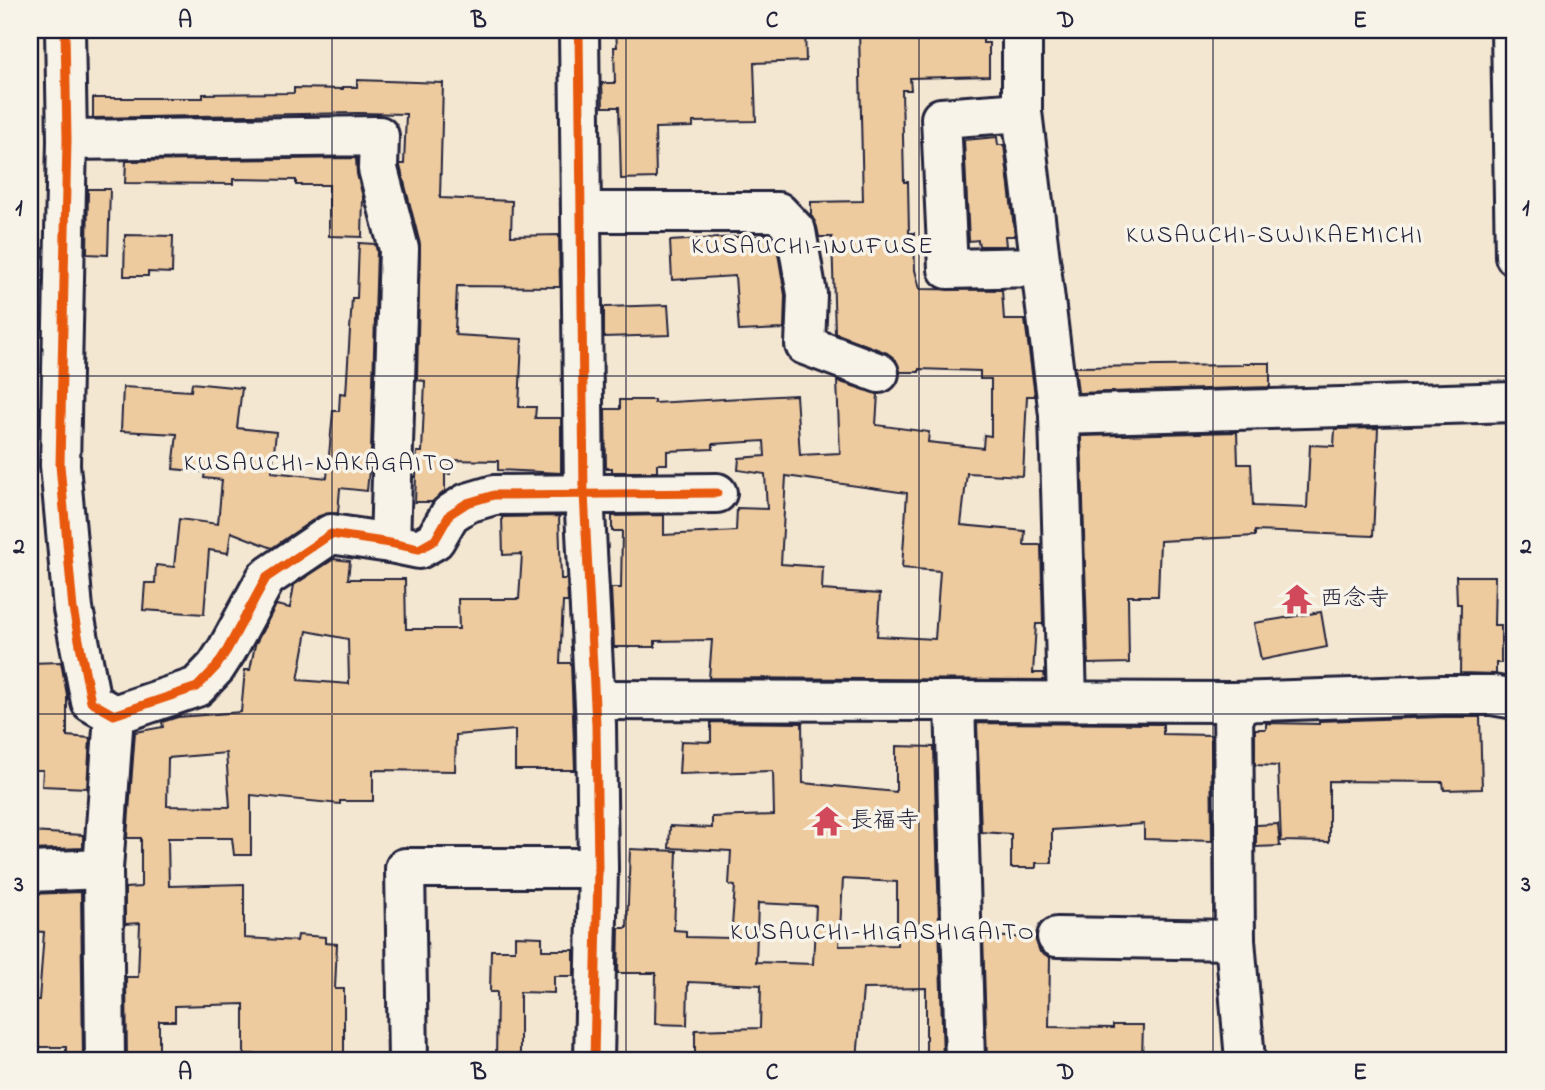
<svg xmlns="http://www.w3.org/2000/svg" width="1545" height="1090" font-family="'Indie Flower','Klee One',sans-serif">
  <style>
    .building { fill: #eecb9f; stroke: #22223b; stroke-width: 2; fill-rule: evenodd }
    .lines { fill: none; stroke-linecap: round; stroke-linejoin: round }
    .minor-casing { stroke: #22223b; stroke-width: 44 }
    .minor { stroke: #f7f3e8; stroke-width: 38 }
    .cycleway-casing { stroke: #f7f3e8; stroke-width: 13 }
    .cycleway { stroke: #e8590c; stroke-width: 9 }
    .grid { fill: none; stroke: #22223b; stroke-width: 2; stroke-opacity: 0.55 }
    .labels { text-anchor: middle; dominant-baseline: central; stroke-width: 7; stroke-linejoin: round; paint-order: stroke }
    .poi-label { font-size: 23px; fill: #22223b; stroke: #f7f3e8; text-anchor: start }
    .neighbourhood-label { font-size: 24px; letter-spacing: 2px; fill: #22223b; stroke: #f7f3e8 }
    .neatline { fill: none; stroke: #22223b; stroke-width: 2.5 }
    .grid-label { font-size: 23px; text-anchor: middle; font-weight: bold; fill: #22223b }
  </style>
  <rect width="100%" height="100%" fill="#f4e7d2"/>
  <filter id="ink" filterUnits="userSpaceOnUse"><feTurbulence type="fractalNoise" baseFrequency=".0143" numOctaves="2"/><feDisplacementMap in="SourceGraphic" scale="14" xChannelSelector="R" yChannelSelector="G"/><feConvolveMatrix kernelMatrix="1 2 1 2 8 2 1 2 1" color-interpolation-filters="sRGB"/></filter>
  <g filter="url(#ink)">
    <g class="building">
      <polygon points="616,30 805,30 806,61 754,63 756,121 693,122 693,127 655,128 656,178 621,179 619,107 603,107 602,83 615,83 614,47 617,47"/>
      <path d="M859 30H983V43H989V76L910 78 911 90H902L904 182H908L909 233H914L915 270 920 289 1002 290 1004 320H1025L1035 396H1027L1023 476 967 473 961 525 1025 531 1024 545H1041L1043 624H1036L1033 673H1044L1045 680 709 678 712 640 655 641V647H614L611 588H621L622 531H612V516L664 515V535L736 531 737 508 767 509 765 474 738 470 739 458 765 456 764 441 713 444V449L667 451V464H657V472H612V468H606L605 409H620V400H654V403L796 395 800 455 840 453 837 381 878 394 876 425 929 432 928 442 983 448 984 435 991 436V379H980V371L919 369V372H900L896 360 887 353 835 333 832 237H819L817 227 811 215V202L863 201ZM786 476 907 493 902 568 940 571 935 639 877 636 880 594 822 590 823 567 781 564Z"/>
      <polygon points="357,80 443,83 440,198 512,201 511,236 559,235 560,287 457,286 455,331 456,335 522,339 519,407 536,407 535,418 561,418 561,473 498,470 498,461 450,460 450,474 445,474 445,491 432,502 415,502 417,452 422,452 425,381 417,380 420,244 400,166 400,164 404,164 406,114 358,113 93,118 93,98 203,98 203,94 294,93 294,88 343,89 343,87 357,87"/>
      <polygon points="997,137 998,145 1004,145 1015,236 1005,236 1006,246 979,246 978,240 969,241 964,140"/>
      <polygon points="356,158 357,174 363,197 362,237 329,236 329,185 296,185 296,180 233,179 233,184 125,183 126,161"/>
      <polygon points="88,189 110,189 108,255 87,254"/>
      <polygon points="125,235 173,236 172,273 148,272 148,276 124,276"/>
      <polygon points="770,235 776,241 785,295 784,329 739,331 735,276 672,280 670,241"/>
      <polygon points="359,243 375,244 377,251 371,450 367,491 340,488 338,513 319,516 272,548 231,532 228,553 209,550 204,614 143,610 145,583 155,583 156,565 174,567 179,519 218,524 222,480 204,478 205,472 173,469 177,434 121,431 123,387 191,391 192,383 242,388 237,428 276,432 272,472 327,478 333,411 339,411 340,393 346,394 352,298 357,298"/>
      <polygon points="668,305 670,335 604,337 604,307"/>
      <polygon points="1243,363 1270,363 1270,387 1078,393 1075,367 1243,365"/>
      <polygon points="1378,428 1373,536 1255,531 1255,536 1160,541 1158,596 1128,596 1129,663 1088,664 1081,436 1237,432 1238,464 1251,464 1253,506 1307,508 1310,445 1334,446 1335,429"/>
      <path d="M559 516 561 579H567L568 602H563L560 663H571L575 770H515V730L456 735 455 771 373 770V801H340V804L251 795V855H234L232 838H168L169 886 244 884V938L297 941 298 935 325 937V943L337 944 335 989H344V1060H296V1054H244V1004L175 1006V1021H159V1060H127L126 977H138L140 923 125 924V888L141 887V838H127L135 732 163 727 162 722 178 717 241 712 245 670H250L255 645 276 605 290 608 294 585 334 559 350 561 348 579H405L406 629H459L458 599H519L522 554 503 555 502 517ZM307 631 348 639 349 684 298 680ZM226 753 230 807 167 806 168 758Z"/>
      <polygon points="1456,576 1495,576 1494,625 1501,625 1501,663 1496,663 1496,674 1460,673 1461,604 1457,604"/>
      <polygon points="1321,612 1327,647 1261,660 1254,623"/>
      <polygon points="61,662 67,695 67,736 90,738 87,788 42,786 43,770 30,770 30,663"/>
      <polygon points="1443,717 1480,717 1482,789 1444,790 1443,782 1329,781 1329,842 1281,841 1278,766 1255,765 1255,729 1266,729 1266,723 1319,724 1319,721"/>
      <path d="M711 722 802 723 803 783 896 792V746L934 747 943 1060H926V988L863 989 857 1060H695V1030L760 1028 761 985 688 982 687 1025 655 1024 656 973H618L619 928H627L630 849 677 851 674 930 686 931V937L731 938 735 886 729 885 731 851 669 848 670 826 712 828V817L774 815 773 771 679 774 681 741 711 742ZM843 879 897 882V945L839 946ZM758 903 816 906 813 964 756 962Z"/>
      <polygon points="977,723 1163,724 1163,734 1211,735 1212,841 1144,839 1144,824 1052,830 1052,863 1036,863 1036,868 1011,868 1011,834 981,832"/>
      <polygon points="1278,824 1280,846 1256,847 1256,825"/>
      <polygon points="30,832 83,835 83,848 30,850"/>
      <polygon points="81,892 83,1060 66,1060 66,1047 30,1047 30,1000 39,1000 44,932 30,931 30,894"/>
      <polygon points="515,936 542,937 542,950 574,950 574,976 554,976 554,993 520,992 520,1060 496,1060 497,992 490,992 491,950 515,950"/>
      <polygon points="983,936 1035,938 1040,952 1050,957 1049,1027 1113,1028 1113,1025 1143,1025 1142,1060 987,1060"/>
    </g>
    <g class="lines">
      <g class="minor-casing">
        <g id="minor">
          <polyline points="65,30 67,140 60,465 73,609 91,702 114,715 197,687 216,667 227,650 266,578 331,534 390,543 419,549 435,540 450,514 467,503 494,495 717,493"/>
          <polyline points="579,30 584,493 596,725 598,868 594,1060"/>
          <polyline points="1022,30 1022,112 1059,415 1067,701"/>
          <polyline points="1511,30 1515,256"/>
          <polyline points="1022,112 941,118 948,269 1041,267"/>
          <polyline points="67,140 379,136 378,169 399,249 390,543"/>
          <polyline points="581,212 778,212 796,231 807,294 805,345 879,373"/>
          <polyline points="1059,415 1515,402"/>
          <polyline points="596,700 1233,702 1443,695 1492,695 1515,699"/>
          <polyline points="955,701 965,1060"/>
          <polyline points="1233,702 1235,940 1245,1060"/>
          <polyline points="30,872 103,869"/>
          <polyline points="1057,937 1235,940"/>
          <polyline points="105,1060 103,869 114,715"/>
          <polyline points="408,1060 405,868 598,868"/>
        </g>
      </g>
      <use href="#minor" class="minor"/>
      <g class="cycleway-casing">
        <g id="cycleway">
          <polyline points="65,30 67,140 60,465 73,609 91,702 114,715 197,687 216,667 227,650 266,578 331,534 390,543 419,549 435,540 450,514 467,503 494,495 717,493"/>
          <polyline points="579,30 584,493 596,725 598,868 594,1060"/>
        </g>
      </g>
      <use href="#cycleway" class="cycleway"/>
    </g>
  </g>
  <path class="grid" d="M332 30V1060M626 30V1060M919 30V1060M1213 30V1060M30 376H1515M30 714H1515"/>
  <defs>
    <g id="temple-bare" transform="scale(2.415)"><path d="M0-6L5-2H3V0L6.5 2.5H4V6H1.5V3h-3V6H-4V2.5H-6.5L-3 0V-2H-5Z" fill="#d1495b" stroke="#f7f3e8" stroke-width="2.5" paint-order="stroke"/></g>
  </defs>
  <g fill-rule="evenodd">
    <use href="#temple-bare" x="1297" y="599"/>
    <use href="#temple-bare" x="827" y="821"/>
  </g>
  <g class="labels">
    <g class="poi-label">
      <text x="1320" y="599">西念寺</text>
      <text x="850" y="821">長福寺</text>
    </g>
    <g class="neighbourhood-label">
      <text x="1275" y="236">KUSAUCHI-SUJIKAEMICHI</text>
      <text x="813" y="247">KUSAUCHI-INUFUSE</text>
      <text x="320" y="464">KUSAUCHI-NAKAGAITO</text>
      <text x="883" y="933">KUSAUCHI-HIGASHIGAITO</text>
    </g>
  </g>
  <rect width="1545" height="1090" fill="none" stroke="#f7f3e8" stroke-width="77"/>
  <rect x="38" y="38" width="1468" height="1014" class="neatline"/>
  <g class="grid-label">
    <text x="185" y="27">A</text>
    <text x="479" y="27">B</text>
    <text x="772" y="27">C</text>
    <text x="1066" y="27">D</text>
    <text x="1360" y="27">E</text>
    <text x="19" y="215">1</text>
    <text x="1526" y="215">1</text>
    <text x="19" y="553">2</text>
    <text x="1526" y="553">2</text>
    <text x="19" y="891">3</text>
    <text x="1526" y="891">3</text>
    <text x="185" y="1079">A</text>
    <text x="479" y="1079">B</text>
    <text x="772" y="1079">C</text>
    <text x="1066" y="1079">D</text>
    <text x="1360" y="1079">E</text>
  </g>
</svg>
